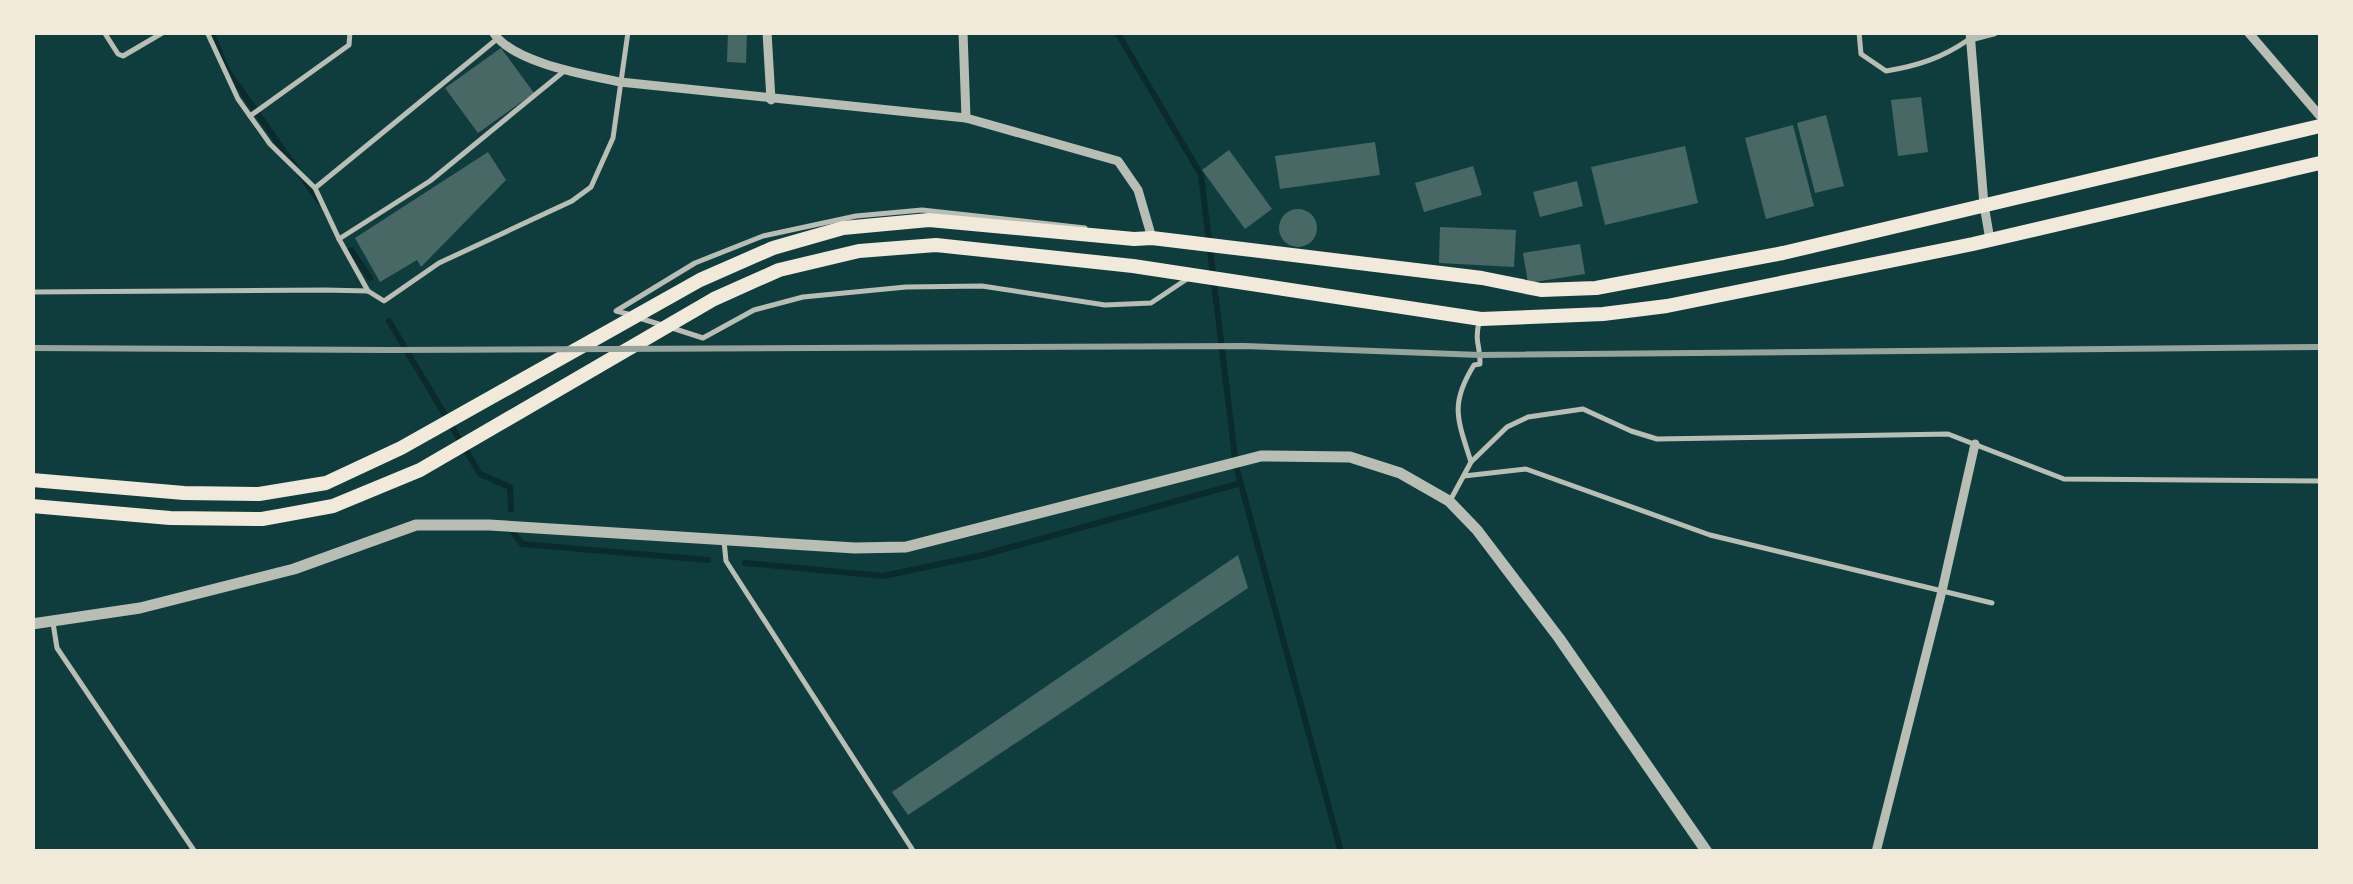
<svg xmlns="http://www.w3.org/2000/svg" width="2353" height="884" font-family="'Varela Round',sans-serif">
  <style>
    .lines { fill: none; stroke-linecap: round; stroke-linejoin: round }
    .stream { stroke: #0a2a2b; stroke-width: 6 }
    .building { fill: #486865 }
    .service { stroke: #b8beb3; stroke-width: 5 }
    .minor { stroke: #b8beb3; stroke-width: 9 }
    .tertiary { stroke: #b8beb3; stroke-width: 11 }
    .primary { stroke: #f1e9da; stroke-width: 14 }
    .rail { stroke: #97a49c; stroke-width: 6 }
  </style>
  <rect width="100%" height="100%" fill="#0f3d3e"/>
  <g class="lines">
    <g class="stream">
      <polyline points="211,32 227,70 319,201"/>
      <polyline points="1117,32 1201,175 1236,466 1341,852"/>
      <polyline points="351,250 370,278"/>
      <polyline points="389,321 480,474 510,487 511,509"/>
      <polyline points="511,529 522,544 708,560"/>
      <polyline points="745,563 883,576 983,555 1241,483"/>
    </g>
  </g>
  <g class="building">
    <polygon points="728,32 747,32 746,63 727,62"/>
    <polygon points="501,48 534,93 478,133 445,88"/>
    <polygon points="1921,97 1928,152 1898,156 1891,100"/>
    <polygon points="1826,115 1844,186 1815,193 1797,123"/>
    <polygon points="1793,125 1814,206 1766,219 1745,138"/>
    <polygon points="1375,142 1380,175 1280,189 1275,156"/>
    <polygon points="1685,146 1698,203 1605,225 1591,167"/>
    <polygon points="1229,150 1272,209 1245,229 1202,170"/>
    <polygon points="488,152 506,180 421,267 417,260 380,282 355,238"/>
    <polygon points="1473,166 1482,195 1424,212 1415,183"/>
    <polygon points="1577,181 1583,206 1540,217 1533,192"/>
    <circle cx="1298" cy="228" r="19"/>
    <polygon points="1440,227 1516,230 1514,267 1439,263"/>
    <polygon points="1580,244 1585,274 1528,283 1523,253"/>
    <polygon points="1238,555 1248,588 908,815 892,792"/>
  </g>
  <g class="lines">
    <g class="service">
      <polyline points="104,32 118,54 123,56 164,32"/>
      <polyline points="207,32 238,99 270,144 315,188 339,239 430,181 563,72"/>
      <path d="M1859 32 1861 54 1886 71C1917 66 1942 58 1968 40"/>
      <polyline points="250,116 349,45 350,32"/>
      <polyline points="315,188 497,39"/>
      <polyline points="339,239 368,291"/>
      <polyline points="32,292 325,290 368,291 384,301 439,263 572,201 591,187 613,138 628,32"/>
      <polyline points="628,314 616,311 695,263 763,236 856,216 922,210 1085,228"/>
      <polyline points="639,318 662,325"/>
      <polyline points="672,328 703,338 754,310 803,297 906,287 982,286 1105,305 1151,303 1187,279"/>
      <polyline points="1471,462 1507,427 1528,417 1583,409 1631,431 1657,439 1948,434 2064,479 2320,481"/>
      <polyline points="1464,476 1526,469 1710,535 1992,603"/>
      <path d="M1451 499 1471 462C1458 420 1449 405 1474 365L1480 364C1481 346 1474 344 1479 322"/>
      <polyline points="724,541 726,561 914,852"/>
      <polyline points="53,623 57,648 195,852"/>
    </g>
    <g class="minor">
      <path d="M493 32C512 63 587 75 620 82L966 118"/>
      <polyline points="767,32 771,100"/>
      <polyline points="963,32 966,118 1118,161 1138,190 1152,238"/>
      <polyline points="1970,32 1984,205 1990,240"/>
      <polyline points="2248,32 2320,116"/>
      <polyline points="1971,38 1994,32"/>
      <polyline points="1876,852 1942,591 1975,444"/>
    </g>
    <polyline class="tertiary" points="32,624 140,608 294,569 416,525 489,525 855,548 906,547 1261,456 1350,457 1400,473 1449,501 1477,530 1559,638 1707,852"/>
    <g class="primary">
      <polyline points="32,480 184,493 259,494 326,483 401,448 700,280 773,248 843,228 929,220 1134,239 1152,238 1482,278 1541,290 1596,288 1783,253 2320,126"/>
      <polyline points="32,506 170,518 262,519 333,506 420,470 714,299 779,270 859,251 936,245 1133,266 1481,319 1603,314 1667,306 1973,244 2320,163"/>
    </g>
    <polyline class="rail" points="32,348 388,350 1244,346 1480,355 2320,347"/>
  </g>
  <rect width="2353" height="884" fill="none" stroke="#f1e9da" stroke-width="70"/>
</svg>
